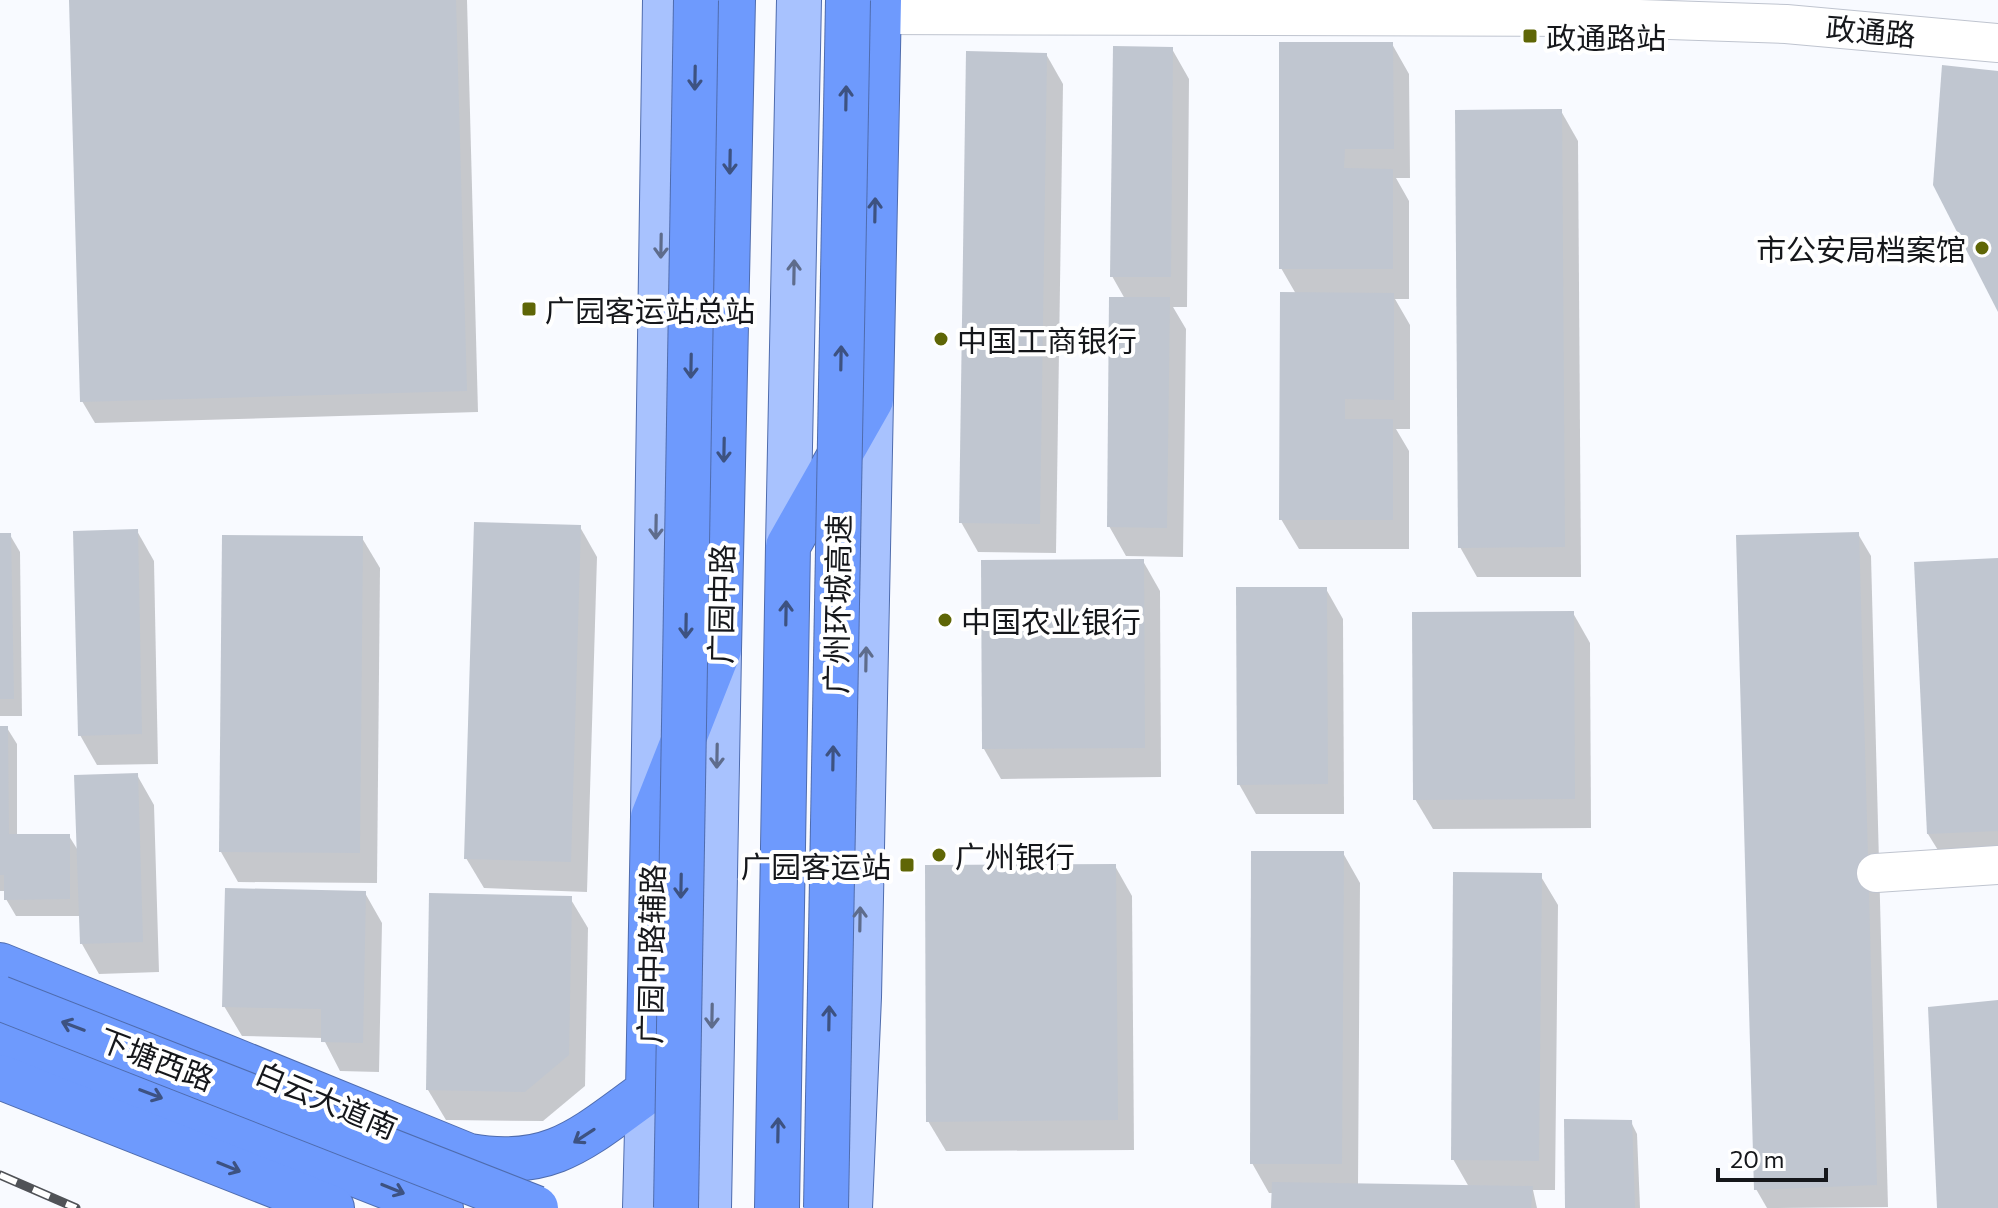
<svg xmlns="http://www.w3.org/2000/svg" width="1998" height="1208" font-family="Commissioner,'Noto Sans SC',sans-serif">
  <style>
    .shadow { fill: #0003 }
    .building { fill: #c0c6d0 }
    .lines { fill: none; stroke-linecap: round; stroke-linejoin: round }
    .minor-casing { stroke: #bfc4cf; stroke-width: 40 }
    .major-casing { stroke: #4f6cae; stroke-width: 46 }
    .highway-casing { stroke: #4f6cae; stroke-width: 46 }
    .minor { stroke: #fff; stroke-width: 38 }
    .major { stroke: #a8c2fe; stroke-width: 44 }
    .highway { stroke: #6e9afd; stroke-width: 44 }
    .rail-casing { stroke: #505257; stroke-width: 9 }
    .rail { stroke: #fff; stroke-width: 6; stroke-dasharray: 18; stroke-linecap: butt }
    .highway-bridge-casing { stroke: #4f6cae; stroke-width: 46; stroke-linecap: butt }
    .highway-bridge { stroke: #6e9afd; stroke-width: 44 }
    .oneway { stroke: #3d5281 }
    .oneway2 { stroke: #5e6c8c }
    .poi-dot { fill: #5f6606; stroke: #fff; stroke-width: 3 }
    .labels { text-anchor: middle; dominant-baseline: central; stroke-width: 8; stroke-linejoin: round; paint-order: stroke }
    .street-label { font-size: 30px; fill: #15171b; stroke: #fff }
    .poi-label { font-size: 30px; fill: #15171b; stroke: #fff; text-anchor: start }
  </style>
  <rect width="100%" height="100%" fill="#f8faff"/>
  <g class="shadow">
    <polygon points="71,0 467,0 478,412 95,423 82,401"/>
    <polygon points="1392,44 1409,74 1410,178 1396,178 1409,201 1409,299 1395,299 1410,325 1410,429 1396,429 1409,451 1409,549 1299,549 1281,519 1296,294 1281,268"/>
    <polygon points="1172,49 1189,79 1187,307 1173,307 1186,329 1183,557 1126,556 1109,526 1125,299 1112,276"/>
    <polygon points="1046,54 1063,84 1056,553 978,552 961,522"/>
    <polygon points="1561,111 1578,141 1581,577 1477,577 1460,547"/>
    <polygon points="580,527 597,557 587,892 484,888 466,858"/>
    <polygon points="137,531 154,561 158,764 97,765 80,735"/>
    <polygon points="1858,534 1871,556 1888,1207 1767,1208 1756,1189"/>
    <polygon points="0,535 10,535 20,552 22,716 0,716"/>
    <polygon points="362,538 380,568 377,883 238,882 221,852"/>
    <polygon points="1998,560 1998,853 1941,855 1928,834"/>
    <polygon points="1143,561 1160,591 1161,777 1001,779 984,749"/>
    <polygon points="1326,589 1343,619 1344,814 1256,814 1239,784"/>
    <polygon points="1573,613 1590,643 1591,828 1433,829 1415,799"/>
    <polygon points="0,728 7,728 17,744 17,836 69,836 79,852 137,775 154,805 159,972 99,974 82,944 81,916 16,916 6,899 6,891 0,891"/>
    <polygon points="1343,853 1360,883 1358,1186 1469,1187 1453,1159 1540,875 1558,905 1555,1190 1533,1190 1537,1208 1273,1208 1274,1193 1269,1193 1252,1163"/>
    <polygon points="1115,866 1132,896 1134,1150 946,1151 928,1121"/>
    <polygon points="365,893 382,923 379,1072 340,1071 323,1038 242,1036 224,1006"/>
    <polygon points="570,898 588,928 585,1086 543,1121 446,1120 428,1090"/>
    <polygon points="1631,1122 1637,1134 1640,1208 1567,1208"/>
  </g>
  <g class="building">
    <polygon points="69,0 456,0 467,391 80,402"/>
    <polygon points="1279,42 1393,42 1394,149 1345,149 1344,168 1393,169 1393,269 1279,269"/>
    <polygon points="1113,46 1173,47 1171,277 1110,277"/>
    <polygon points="966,51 1047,53 1040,524 959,523"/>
    <polygon points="1942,65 1998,71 1998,312 1933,185"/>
    <polygon points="1562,109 1565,547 1458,548 1455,110"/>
    <polygon points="1280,292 1394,293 1394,400 1345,399 1345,419 1393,419 1393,520 1279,520"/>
    <polygon points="1109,297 1170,297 1167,528 1107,527"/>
    <polygon points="474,522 581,525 571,862 464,859"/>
    <polygon points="138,529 142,734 78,736 73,531"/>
    <polygon points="1859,532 1877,1185 1754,1190 1736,535"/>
    <polygon points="0,533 11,533 14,699 0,699"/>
    <polygon points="222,535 363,536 360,853 219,852"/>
    <polygon points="1998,558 1998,831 1927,834 1914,562"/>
    <polygon points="1144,559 1145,748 982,749 981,560"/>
    <polygon points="1236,587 1327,587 1328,784 1237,785"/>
    <polygon points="1574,611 1575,799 1413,800 1412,612"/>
    <polygon points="0,726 8,726 9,834 70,834 70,899 4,900 4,875 0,875"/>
    <polygon points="138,773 143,942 80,944 74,775"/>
    <polygon points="1251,851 1344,851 1342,1164 1250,1164"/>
    <polygon points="1116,864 1118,1120 926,1122 925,865"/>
    <polygon points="1453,872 1542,873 1539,1161 1451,1160"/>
    <polygon points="225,888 366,891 363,1043 321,1042 321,1009 222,1007"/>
    <polygon points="429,893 572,896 569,1055 525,1092 426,1090"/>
    <polygon points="1998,1000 1998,1208 1937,1208 1928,1007"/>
    <polygon points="1564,1119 1632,1120 1635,1208 1565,1208"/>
    <polygon points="1272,1182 1533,1186 1531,1208 1271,1208"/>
  </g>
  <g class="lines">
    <g class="minor-casing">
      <g id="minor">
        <polyline points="879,15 1581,17 1786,24 1998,43"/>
        <polyline points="1876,873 1998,865"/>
      </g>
    </g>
    <g class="major-casing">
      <g id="major">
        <polyline points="788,546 799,0"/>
        <polyline points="653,814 665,0"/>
        <polyline points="645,1208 648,1091"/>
        <polyline points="709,1208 719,653"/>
        <polyline points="850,1208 859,997 871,400"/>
      </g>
    </g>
    <g class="highway-casing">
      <g id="highway">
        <path d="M0 965 469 1156C552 1171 585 1136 648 1091L653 817 719 650 733 0"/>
        <polyline points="0,1035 441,1208"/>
        <polyline points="0,1077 332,1208"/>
        <polyline points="777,1208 788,546 871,400 879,0"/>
      </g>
    </g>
    <use href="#minor" class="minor"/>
    <use href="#major" class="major"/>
    <use href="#highway" class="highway"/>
    <g class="rail-casing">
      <polyline id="rail" points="0,1175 76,1208"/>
    </g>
    <use href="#rail" class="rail"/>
    <g class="highway-bridge-casing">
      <g id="highway-bridge">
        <polyline points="0,998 536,1208"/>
        <polyline points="676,1208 696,0"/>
        <polyline points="826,1208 848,0"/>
      </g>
    </g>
    <use href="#highway-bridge" class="highway-bridge"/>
  </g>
  <defs><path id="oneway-shaft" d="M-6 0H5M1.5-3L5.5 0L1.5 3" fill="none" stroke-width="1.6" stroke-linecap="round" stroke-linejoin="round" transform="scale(2)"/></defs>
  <g class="oneway">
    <use href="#oneway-shaft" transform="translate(695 78) rotate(91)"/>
    <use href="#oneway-shaft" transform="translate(846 98) rotate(-89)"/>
    <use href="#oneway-shaft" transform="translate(730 162) rotate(91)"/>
    <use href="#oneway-shaft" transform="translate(875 210) rotate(-89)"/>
    <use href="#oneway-shaft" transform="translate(841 358) rotate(-89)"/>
    <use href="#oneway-shaft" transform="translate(691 366) rotate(91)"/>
    <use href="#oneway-shaft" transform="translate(724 450) rotate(91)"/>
    <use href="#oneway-shaft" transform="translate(786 613) rotate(-89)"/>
    <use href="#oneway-shaft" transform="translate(686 626) rotate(91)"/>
    <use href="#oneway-shaft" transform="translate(833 758) rotate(-89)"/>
    <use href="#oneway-shaft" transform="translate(681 886) rotate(91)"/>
    <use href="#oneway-shaft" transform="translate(829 1018) rotate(-89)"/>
    <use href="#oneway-shaft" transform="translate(73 1026) rotate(-159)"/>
    <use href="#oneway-shaft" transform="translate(151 1094) rotate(21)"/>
    <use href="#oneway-shaft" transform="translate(778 1130) rotate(-89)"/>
    <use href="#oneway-shaft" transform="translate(584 1136) rotate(147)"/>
    <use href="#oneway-shaft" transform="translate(229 1167) rotate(22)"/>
    <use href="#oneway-shaft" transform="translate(393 1189) rotate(22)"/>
  </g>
  <g class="oneway2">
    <use href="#oneway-shaft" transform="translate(661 246) rotate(91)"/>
    <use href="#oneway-shaft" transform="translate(794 272) rotate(-89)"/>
    <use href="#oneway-shaft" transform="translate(656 527) rotate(91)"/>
    <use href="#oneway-shaft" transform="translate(866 659) rotate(-89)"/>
    <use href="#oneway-shaft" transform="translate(717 756) rotate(91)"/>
    <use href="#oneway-shaft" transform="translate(860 919) rotate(-89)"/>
    <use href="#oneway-shaft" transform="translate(712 1016) rotate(91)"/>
  </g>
  <g class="poi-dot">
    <rect x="1522" y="28" width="16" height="16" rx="4"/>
    <circle cx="1982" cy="248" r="8"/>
    <rect x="521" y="301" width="16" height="16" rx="4"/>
    <circle cx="941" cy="339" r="8"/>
    <circle cx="945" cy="620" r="8"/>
    <circle cx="939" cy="855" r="8"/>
    <rect x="899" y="857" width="16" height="16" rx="4"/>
  </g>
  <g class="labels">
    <g class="street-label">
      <text transform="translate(1871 30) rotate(5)">政通路</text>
      <text transform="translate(720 604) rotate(-89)">广园中路</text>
      <text transform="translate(836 604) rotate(-89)">广州环城高速</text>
      <text transform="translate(650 954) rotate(-89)">广园中路辅路</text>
      <text transform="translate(157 1058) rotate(21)">下塘西路</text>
      <text transform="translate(327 1099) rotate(23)">白云大道南</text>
    </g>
    <g class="poi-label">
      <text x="1546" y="36">政通路站</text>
      <text x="1966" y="248" text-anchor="end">市公安局档案馆</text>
      <text x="545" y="309">广园客运站总站</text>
      <text x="957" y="339">中国工商银行</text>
      <text x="961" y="620">中国农业银行</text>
      <text x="955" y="855">广州银行</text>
      <text x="891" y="865" text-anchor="end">广园客运站</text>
    </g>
  </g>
  <path d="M1718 1168v12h108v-12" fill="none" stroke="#15171b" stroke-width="4"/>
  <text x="1730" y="1168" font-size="24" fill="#15171b" stroke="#ffffff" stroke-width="6" paint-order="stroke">20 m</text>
</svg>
